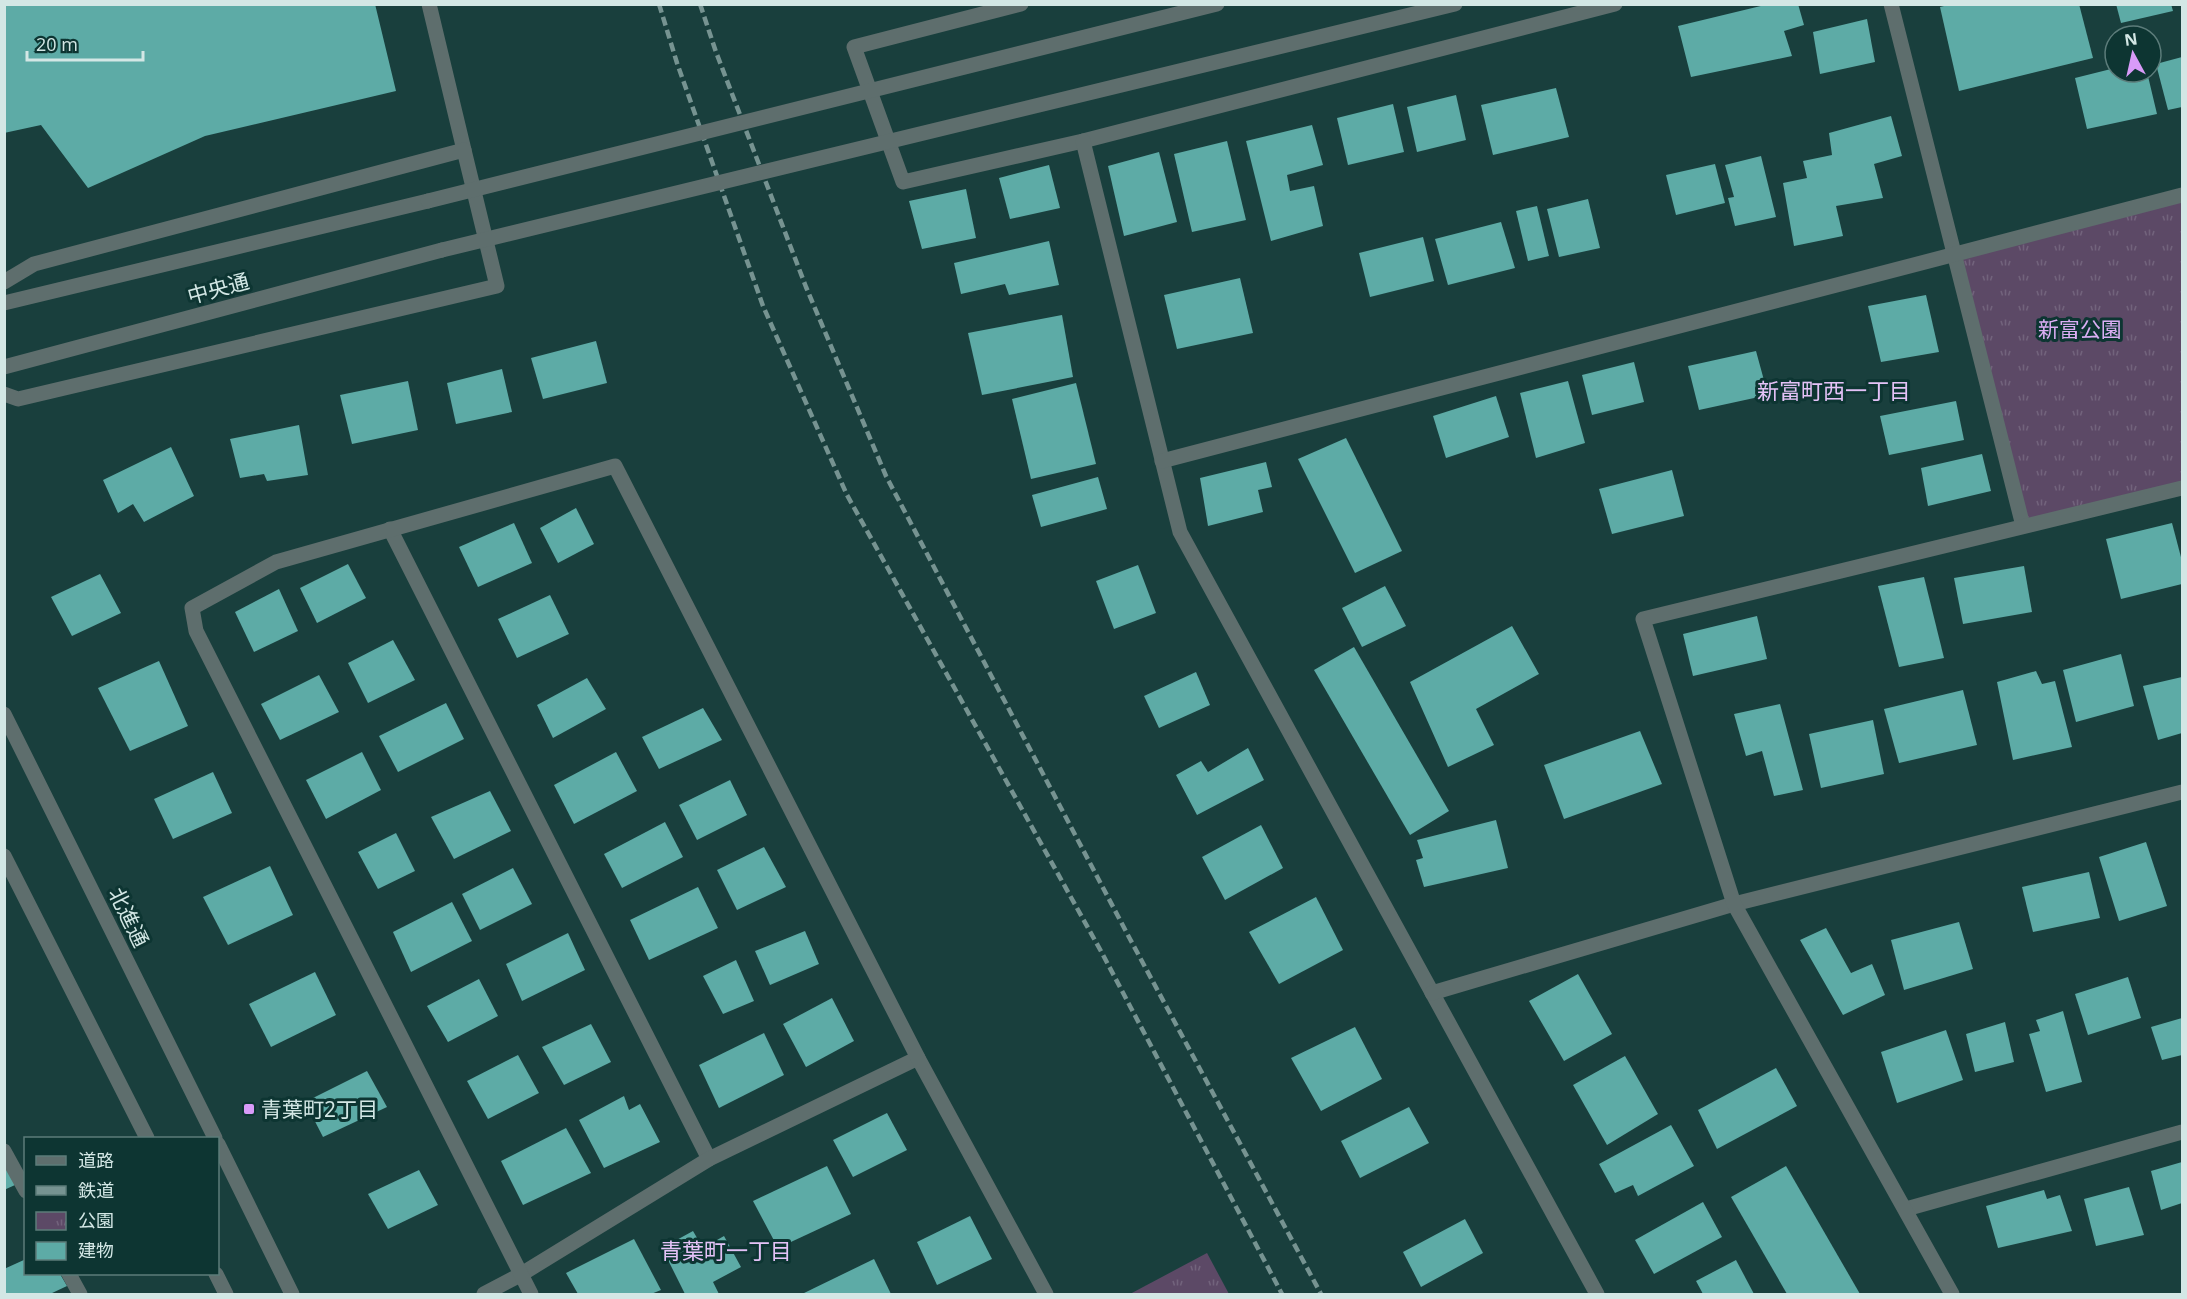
<svg xmlns="http://www.w3.org/2000/svg" width="2187" height="1299" font-family="'Open Sans','Noto Sans JP',sans-serif">
  <style>
    .park { fill: url(#park-tufts) }
    .building { fill: #5daba6 }
    .lines { fill: none; stroke-linecap: round; stroke-linejoin: round }
    .minor { stroke: #5e6e6d; stroke-width: 15 }
    .rail { stroke: #769391; stroke-width: 4.5; stroke-dasharray: 9 4.5; stroke-linecap: butt }
    .minor-bridge { stroke: #5e6e6d; stroke-width: 15 }
    .poi-dot { fill: #d89bf8; stroke: #0d3532; stroke-width: 2 }
    .labels { text-anchor: middle; dominant-baseline: central; stroke-width: 6; stroke-linejoin: round; paint-order: stroke }
    .street-label { font-size: 21px; fill: #d3e7e5; stroke: #0d3532 }
    .park-label { font-size: 21px; fill: #dbaef4; stroke: #0d3532 }
    .poi-label { font-size: 21px; fill: #d3e7e5; stroke: #0d3532; text-anchor: start }
    .neighbourhood-label { font-size: 22px; fill: #e4c2f7; stroke: #0d3532 }
  </style>
  <defs>
    <pattern id="park-tufts" width="24" height="20" patternUnits="userSpaceOnUse" patternTransform="scale(1.5)"><rect width="24" height="20" fill="#5c4966"/><path d="M3 7l-1-3M5 7V3M7 7l1-3M15 17l-1-3M17 17v-4M19 17l1-3" fill="none" stroke="#72637c"/></pattern>
  </defs>
  <rect width="100%" height="100%" fill="#193f3d"/>
  <g class="park">
    <polygon points="2182,195 2182,488 2023,526 1955,256"/>
    <polygon points="1207,1253 1229,1294 1130,1294"/>
  </g>
  <g class="building">
    <polygon points="4,4 375,4 396,91 205,136 88,188 41,125 4,133"/>
    <polygon points="1769,4 1798,4 1804,25 1784,31 1792,56 1691,77 1678,26"/>
    <polygon points="1952,4 2079,4 2093,58 1959,91 1940,7"/>
    <polygon points="2116,4 2171,4 2173,11 2121,23"/>
    <polygon points="1867,19 1875,62 1820,74 1813,32"/>
    <polygon points="2182,57 2182,107 2168,110 2156,64"/>
    <polygon points="2115,68 2115,72 2147,72 2157,114 2087,129 2075,78"/>
    <polygon points="1556,88 1569,137 1493,155 1481,105"/>
    <polygon points="1456,95 1466,140 1417,152 1407,107"/>
    <polygon points="1393,104 1404,152 1348,165 1337,118"/>
    <polygon points="1891,116 1902,156 1874,164 1883,198 1836,206 1843,236 1794,246 1783,183 1807,178 1803,161 1832,155 1829,133"/>
    <polygon points="1312,125 1323,165 1287,175 1290,191 1314,186 1323,226 1271,241 1246,141"/>
    <polygon points="1227,141 1246,220 1192,232 1174,154"/>
    <polygon points="1159,152 1177,222 1124,236 1108,166"/>
    <polygon points="1761,156 1776,217 1735,226 1728,198 1734,197 1725,165"/>
    <polygon points="1715,164 1725,203 1676,215 1666,175"/>
    <polygon points="1049,165 1060,208 1010,219 999,178"/>
    <polygon points="966,189 976,238 922,249 909,201"/>
    <polygon points="1588,199 1600,248 1559,257 1547,209"/>
    <polygon points="1537,206 1549,256 1528,261 1516,211"/>
    <polygon points="1501,222 1515,268 1448,285 1435,239"/>
    <polygon points="1423,237 1434,281 1370,297 1359,253"/>
    <polygon points="1049,241 1059,285 1009,295 1005,284 961,294 954,263"/>
    <polygon points="1240,278 1253,333 1177,349 1164,295"/>
    <polygon points="1926,295 1939,352 1881,362 1868,306"/>
    <polygon points="1062,315 1073,377 982,395 968,333"/>
    <polygon points="596,341 607,383 543,399 531,358"/>
    <polygon points="1756,351 1768,395 1699,410 1688,366"/>
    <polygon points="1634,362 1644,402 1592,415 1582,375"/>
    <polygon points="502,369 512,412 456,424 447,383"/>
    <polygon points="408,381 418,430 352,444 340,395"/>
    <polygon points="1568,381 1585,443 1536,458 1520,393"/>
    <polygon points="1076,383 1096,464 1031,479 1012,399"/>
    <polygon points="1496,396 1509,437 1446,458 1433,416"/>
    <polygon points="1956,401 1964,440 1889,455 1880,416"/>
    <polygon points="299,425 308,475 267,481 264,474 240,478 230,439"/>
    <polygon points="1346,438 1402,551 1355,573 1298,459"/>
    <polygon points="171,447 194,496 144,522 133,504 118,513 103,480"/>
    <polygon points="1982,454 1991,491 1928,506 1921,468"/>
    <polygon points="1266,462 1272,487 1258,490 1263,512 1208,526 1200,478"/>
    <polygon points="1672,470 1684,516 1612,534 1599,489"/>
    <polygon points="1098,477 1107,509 1041,527 1032,495"/>
    <polygon points="576,508 594,544 558,563 540,528"/>
    <polygon points="514,523 532,563 478,587 459,547"/>
    <polygon points="2172,523 2182,561 2182,584 2121,599 2106,539"/>
    <polygon points="348,564 366,598 317,623 300,588"/>
    <polygon points="1138,565 1156,613 1114,629 1096,581"/>
    <polygon points="2024,566 2032,612 1963,624 1954,578"/>
    <polygon points="100,574 121,613 72,636 51,597"/>
    <polygon points="1924,577 1944,658 1899,667 1878,586"/>
    <polygon points="1385,586 1406,626 1362,647 1342,608"/>
    <polygon points="279,589 298,631 254,652 235,612"/>
    <polygon points="550,595 569,634 517,658 498,619"/>
    <polygon points="1757,616 1767,659 1693,676 1683,634"/>
    <polygon points="1512,626 1539,674 1476,709 1494,745 1448,767 1410,682"/>
    <polygon points="393,640 415,680 368,703 348,663"/>
    <polygon points="1354,647 1449,811 1410,835 1314,670"/>
    <polygon points="2121,654 2134,706 2076,722 2063,670"/>
    <polygon points="159,661 188,726 130,751 98,688"/>
    <polygon points="2036,671 2042,684 2055,681 2072,747 2013,760 1997,682"/>
    <polygon points="1196,672 1210,705 1159,728 1144,696"/>
    <polygon points="319,675 339,712 280,740 261,704"/>
    <polygon points="2182,677 2182,733 2158,740 2143,686"/>
    <polygon points="587,678 606,709 553,738 537,705"/>
    <polygon points="1963,690 1977,745 1899,763 1884,709"/>
    <polygon points="446,703 464,739 398,772 379,736"/>
    <polygon points="1780,704 1803,790 1774,796 1762,751 1746,756 1734,714"/>
    <polygon points="703,708 722,740 659,769 642,737"/>
    <polygon points="1873,720 1884,774 1821,788 1809,734"/>
    <polygon points="1640,731 1662,784 1564,819 1544,765"/>
    <polygon points="1248,748 1264,780 1197,815 1176,775 1201,761 1208,772"/>
    <polygon points="362,752 381,790 326,819 306,780"/>
    <polygon points="616,752 637,791 574,824 554,785"/>
    <polygon points="213,772 232,813 173,839 154,799"/>
    <polygon points="730,780 747,815 697,840 679,805"/>
    <polygon points="490,791 511,831 454,859 431,817"/>
    <polygon points="1496,820 1508,868 1424,887 1416,860 1423,858 1417,840"/>
    <polygon points="665,822 683,857 622,888 604,854"/>
    <polygon points="1261,825 1283,868 1225,900 1202,857"/>
    <polygon points="396,833 415,871 378,889 358,852"/>
    <polygon points="2146,842 2167,906 2119,921 2099,857"/>
    <polygon points="764,847 786,887 737,910 717,870"/>
    <polygon points="270,866 293,915 228,945 203,897"/>
    <polygon points="513,868 532,904 480,930 462,894"/>
    <polygon points="2089,872 2100,918 2033,932 2022,887"/>
    <polygon points="698,887 718,928 649,960 630,920"/>
    <polygon points="1316,897 1343,950 1279,984 1249,932"/>
    <polygon points="452,902 472,941 411,972 393,932"/>
    <polygon points="1959,922 1973,969 1904,990 1891,940"/>
    <polygon points="1826,928 1851,973 1872,964 1885,995 1843,1015 1800,940"/>
    <polygon points="805,931 819,964 770,985 755,951"/>
    <polygon points="568,933 585,970 522,1001 506,964"/>
    <polygon points="736,960 754,1001 723,1014 703,976"/>
    <polygon points="315,972 336,1015 271,1047 249,1004"/>
    <polygon points="1578,974 1612,1034 1564,1061 1529,1001"/>
    <polygon points="2128,977 2141,1018 2088,1035 2075,994"/>
    <polygon points="479,979 498,1016 448,1042 427,1006"/>
    <polygon points="832,998 854,1041 806,1067 783,1024"/>
    <polygon points="2063,1011 2082,1082 2046,1092 2029,1034 2040,1031 2036,1020"/>
    <polygon points="2182,1018 2182,1055 2162,1060 2151,1027"/>
    <polygon points="2005,1022 2014,1062 1975,1072 1966,1034"/>
    <polygon points="591,1024 611,1062 564,1085 542,1047"/>
    <polygon points="1355,1027 1382,1079 1321,1111 1291,1058"/>
    <polygon points="1946,1030 1963,1080 1897,1103 1881,1052"/>
    <polygon points="764,1033 784,1075 719,1108 699,1065"/>
    <polygon points="518,1055 539,1093 488,1119 467,1081"/>
    <polygon points="1625,1056 1658,1114 1607,1145 1573,1085"/>
    <polygon points="1776,1068 1797,1106 1717,1149 1698,1110"/>
    <polygon points="367,1071 387,1107 323,1137 305,1102"/>
    <polygon points="624,1096 629,1110 640,1104 660,1142 604,1168 579,1120"/>
    <polygon points="1409,1107 1429,1143 1360,1178 1341,1141"/>
    <polygon points="887,1113 907,1150 853,1177 833,1140"/>
    <polygon points="1671,1125 1694,1166 1638,1196 1633,1185 1615,1193 1599,1164"/>
    <polygon points="566,1128 591,1173 523,1205 501,1161"/>
    <polygon points="2182,1162 2182,1203 2161,1210 2151,1171"/>
    <polygon points="4,1163 15,1185 4,1190"/>
    <polygon points="827,1166 851,1214 778,1248 753,1201"/>
    <polygon points="1786,1166 1860,1294 1787,1294 1731,1197"/>
    <polygon points="419,1170 438,1205 388,1229 368,1194"/>
    <polygon points="2129,1187 2144,1235 2096,1246 2084,1199"/>
    <polygon points="2044,1190 2047,1199 2060,1195 2072,1231 1998,1248 1986,1206"/>
    <polygon points="1703,1202 1722,1237 1654,1274 1635,1240"/>
    <polygon points="970,1216 992,1259 937,1285 917,1242"/>
    <polygon points="1465,1219 1483,1253 1421,1287 1403,1252"/>
    <polygon points="693,1231 703,1248 724,1236 741,1267 713,1282 719,1294 685,1294 662,1248"/>
    <polygon points="634,1239 661,1290 651,1294 578,1294 566,1273"/>
    <polygon points="26,1259 26,1274 60,1274 67,1286 50,1294 4,1294 4,1269"/>
    <polygon points="874,1259 891,1294 802,1294"/>
    <polygon points="1736,1260 1754,1294 1703,1294 1696,1281"/>
  </g>
  <g class="lines">
    <g class="minor">
      <polyline points="429,4 464,150"/>
      <polyline points="1021,4 854,47 903,182 1083,141 1615,4"/>
      <polyline points="1891,4 2023,526"/>
      <polyline points="1083,141 1180,532 1597,1294"/>
      <polyline points="4,282 34,264 464,150 497,286 18,399 4,394"/>
      <polyline points="4,303 428,201"/>
      <polyline points="4,367 442,250"/>
      <polyline points="1162,461 2182,195"/>
      <polyline points="390,529 709,1159"/>
      <polyline points="4,714 215,1138"/>
      <polyline points="4,856 147,1138"/>
      <polyline points="1432,993 1734,904 2182,792"/>
      <polyline points="218,1144 292,1294"/>
      <polyline points="4,1151 26,1191"/>
      <polyline points="1906,1209 2182,1132"/>
      <polyline points="69,1274 80,1294"/>
      <polyline points="216,1274 226,1294"/>
      <polyline points="484,1294 520,1275 709,1159 918,1058"/>
      <polyline points="531,1294 196,631 192,608 276,562 615,466 918,1058 1046,1294"/>
      <polyline points="1952,1294 1734,904 1643,619 2182,488"/>
    </g>
    <g class="rail">
      <polyline points="659,4 677,63 763,306 847,495 1102,953 1282,1294"/>
      <polyline points="700,4 716,52 806,287 886,476 1130,939 1321,1294"/>
    </g>
    <g class="minor-bridge">
      <polyline points="428,201 1217,4"/>
      <polyline points="442,250 1455,4"/>
    </g>
  </g>
  <rect class="poi-dot" x="243" y="1103" width="12" height="12" rx="3"/>
  <g class="labels">
    <g class="street-label">
      <text transform="translate(218 288) rotate(-15)">中央通</text>
      <text transform="translate(129 917) rotate(64)">北進通</text>
    </g>
    <g class="park-label">
      <text x="2080" y="329">新富公園</text>
    </g>
    <g class="poi-label">
      <text x="261" y="1109">青葉町2丁目</text>
    </g>
    <g class="neighbourhood-label">
      <text x="1834" y="390">新富町西一丁目</text>
      <text x="726" y="1250">青葉町一丁目</text>
    </g>
  </g>
  <rect width="2187" height="1299" fill="none" stroke="#d3e7e5" stroke-width="12"/>
  <rect x="24" y="1137" width="195" height="138" fill="#0d3532" stroke="#5c7c7a" stroke-width="1.5"/>
  <rect x="36" y="1156" width="30" height="9" fill="#5e6e6d" stroke="#5c7c7a" stroke-width="1.5"/>
  <text x="78" y="1167" font-size="18" fill="#d3e7e5">道路</text>
  <rect x="36" y="1186" width="30" height="9" fill="#769391" stroke="#5c7c7a" stroke-width="1.5"/>
  <text x="78" y="1197" font-size="18" fill="#d3e7e5">鉄道</text>
  <rect x="36" y="1212" width="30" height="18" fill="url(#park-tufts)" stroke="#5c7c7a" stroke-width="1.5"/>
  <text x="78" y="1227" font-size="18" fill="#d3e7e5">公園</text>
  <rect x="36" y="1242" width="30" height="18" fill="#5daba6" stroke="#5c7c7a" stroke-width="1.5"/>
  <text x="78" y="1257" font-size="18" fill="#d3e7e5">建物</text>
  <g transform="translate(2133 54) rotate(352)"><circle r="28" fill="#0d3532" stroke="#5c7c7a" stroke-width="1.5"/>
  <path d="M0-4.5L10 22L0 15L-10 22Z" fill="#d89bf8"/>
  <text y="-9" font-size="16" font-weight="bold" text-anchor="middle" fill="#d3e7e5">N</text>
  </g>
  <path d="M27 51v9h116v-9" fill="none" stroke="#d3e7e5" stroke-width="3"/>
  <text x="36" y="51" font-size="18" fill="#d3e7e5" stroke="#0d3532" stroke-width="4.5" paint-order="stroke">20 m</text>
</svg>
